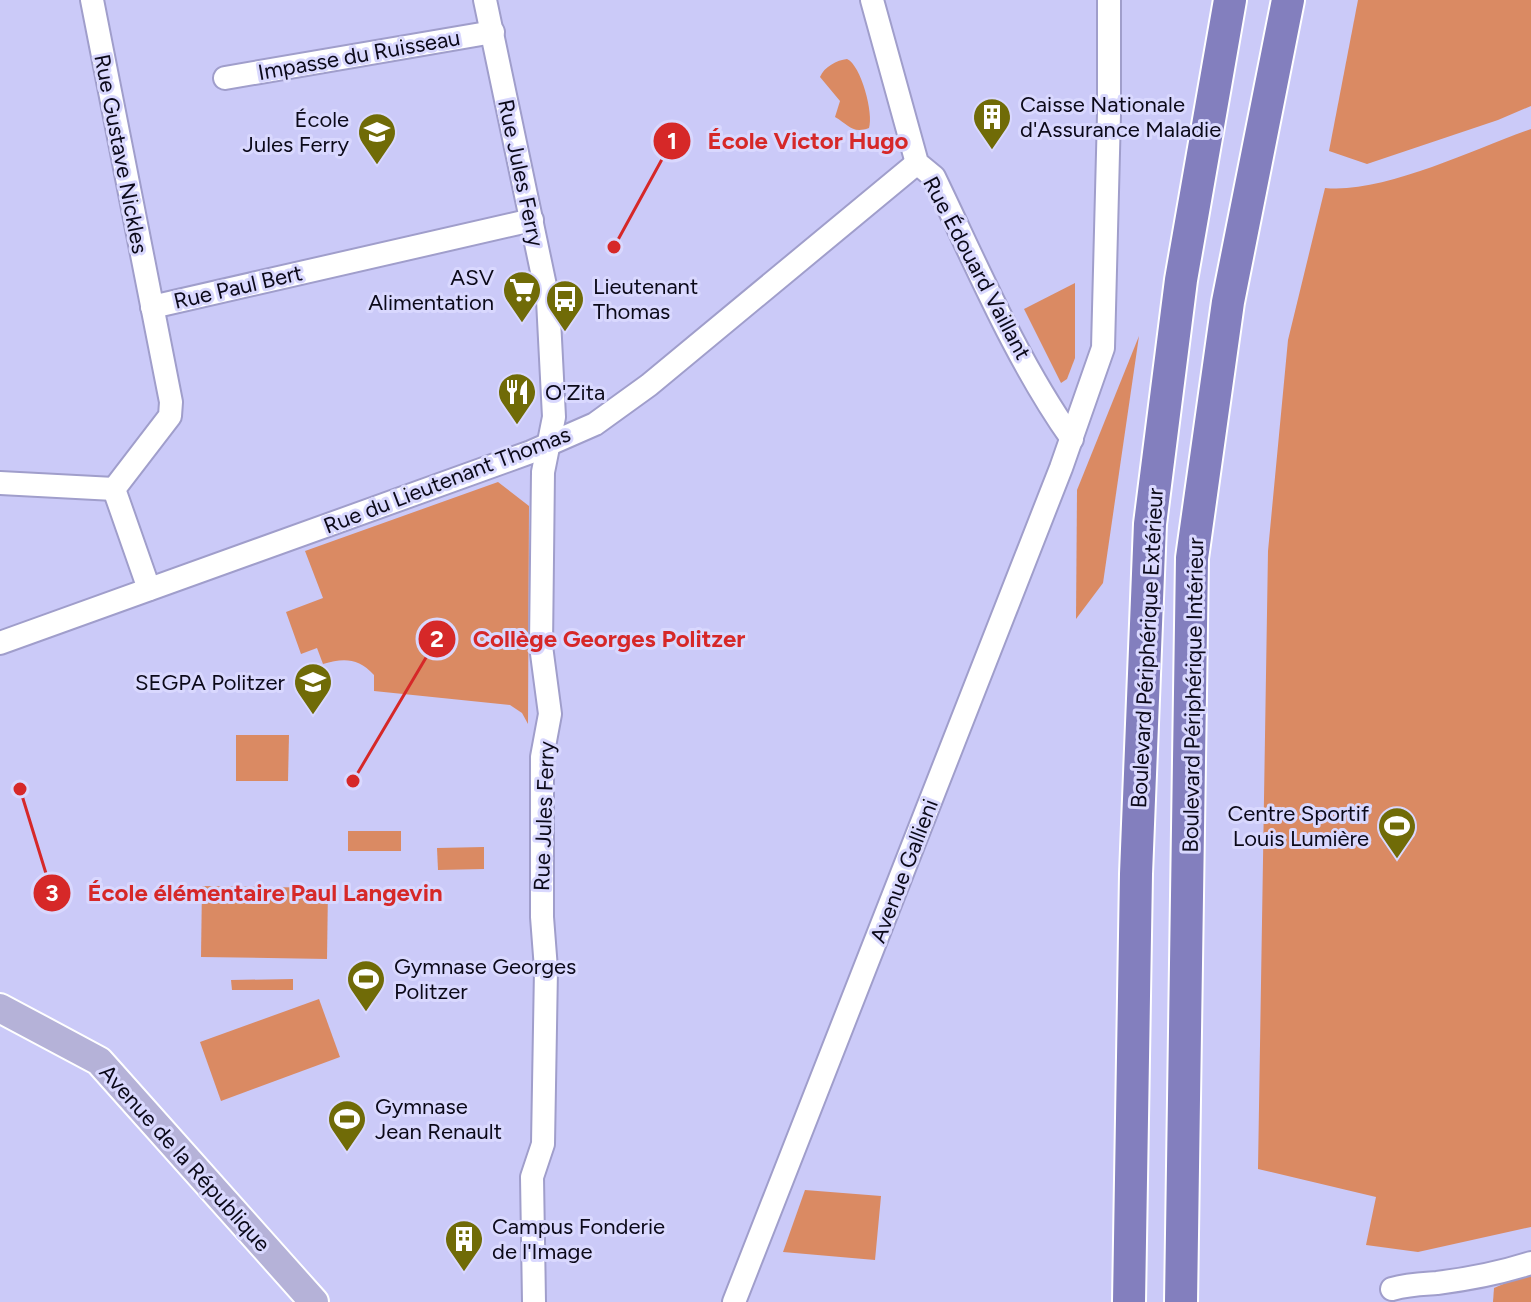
<svg xmlns="http://www.w3.org/2000/svg" width="1531" height="1302" font-family="Figtree,sans-serif">
  <style>
    .green { fill: #da8a63 }
    .lines { fill: none; stroke-linecap: round; stroke-linejoin: round }
    .minor-casing { stroke: #a09ecb; stroke-width: 26 }
    .major-casing { stroke: #fff; stroke-width: 32 }
    .highway-casing { stroke: #fff; stroke-width: 36 }
    .minor { stroke: #fff; stroke-width: 22 }
    .major { stroke: #b5b2d8; stroke-width: 28 }
    .highway { stroke: #837fbe; stroke-width: 32 }
    .labels { text-anchor: middle; dominant-baseline: central; stroke-width: 6; stroke-linejoin: round; paint-order: stroke }
    .street-label { font-size: 22px; fill: #0b0919; stroke: #d9d8fe }
    .poi-label { font-size: 22px; fill: #0b0919; stroke: #d9d8fe; text-anchor: start }
    .leader { fill: none; stroke: #d62828; stroke-width: 3 }
    .callout-dot { fill: #d62828; stroke: #d9d8fe; stroke-width: 3 }
    .mark-label { font-size: 24px; text-anchor: middle; font-weight: bold; fill: #fff }
    .callout-label { font-size: 24px; text-anchor: middle; font-weight: bold; fill: #d62828; stroke: #d9d8fe; stroke-width: 6; stroke-linejoin: round; paint-order: stroke }
  </style>
  <rect width="100%" height="100%" fill="#cbcaf8"/>
  <g class="green">
    <polygon points="1358,0 1531,0 1531,106 1498,120 1367,164 1329,151"/>
    <path d="M847 59C861 65 874 114 869 128 852 134 849 125 835 117L840 101 820 77C824 67 837 60 847 59Z"/>
    <path d="M1531 129V1227L1418 1252 1366 1245 1376 1197 1258 1169 1268 551 1288 340 1325 188C1383 194 1474 149 1531 129Z"/>
    <polygon points="1075,283 1075,358 1067,379 1061,383 1024,309"/>
    <polygon points="1139,336 1103,583 1076,619 1077,490"/>
    <path d="M498 482 529 506 528 724 522 713 510 705 374 691V675C358 658 344 658 323 664L317 648 301 654 286 612 323 598 305 551Z"/>
    <polygon points="236,735 289,735 288,781 236,781"/>
    <rect x="348" y="831" width="53" height="20"/>
    <polygon points="484,847 484,869 438,870 437,848"/>
    <polygon points="202,886 328,888 327,959 201,957"/>
    <polygon points="293,979 293,990 232,990 231,980"/>
    <polygon points="319,999 340,1057 221,1101 200,1042"/>
    <polygon points="805,1190 881,1196 875,1260 783,1252"/>
    <polygon points="1531,1272 1531,1302 1493,1302 1494,1288"/>
  </g>
  <g class="lines">
    <g class="minor-casing">
      <g id="minor">
        <polyline points="92,0 171,402 170,416 114,489 149,589"/>
        <polyline points="485,0 548,300 554,417 543,472 541,646 550,714 542,757 542,917 546,969 543,1144 532,1177 534,1302"/>
        <path d="M872 0 917 163 934 177C976 264 1016 360 1072 439"/>
        <polyline points="225,78 493,32"/>
        <polyline points="152,307 532,220"/>
        <polyline points="0,483 114,489"/>
        <polyline points="0,643 531,452 595,424 649,385 917,163"/>
        <path d="M1392 1289C1408 1284 1421 1284 1437 1283 1469 1279 1500 1273 1531 1263"/>
        <polyline points="734,1302 1061,468 1103,348 1109,114 1109,0"/>
      </g>
    </g>
    <g class="major-casing">
      <polyline id="major" points="0,1008 99,1061 314,1302"/>
    </g>
    <g class="highway-casing">
      <g id="highway">
        <polyline points="1129,1302 1136,874 1150,524 1181,280 1230,0"/>
        <polyline points="1181,1302 1192,558 1228,302 1288,0"/>
      </g>
    </g>
    <use href="#minor" class="minor"/>
    <use href="#major" class="major"/>
    <use href="#highway" class="highway"/>
  </g>
  <defs>
    <g id="building-pin" transform="scale(2)"><path d="M0 17L-7.5 6A9.5 9.5 0 1 1 7.5 6Z" fill="#706b07" stroke="#d9d8fe"/><path d="M-4-6H4V6H1V3H-1V6H-4ZM-2.5-4.3h1.7v1.8h-1.7ZM.8-4.3h1.7v1.8H.8ZM-2.5-1h1.7V.8h-1.7ZM.8-1h1.7V.8H.8Z" fill="#fff"/></g>
    <g id="school-pin" transform="scale(2)"><path d="M0 17L-7.5 6A9.5 9.5 0 1 1 7.5 6Z" fill="#706b07" stroke="#d9d8fe"/><path d="M0-5L7-2L0 1L-7-2ZM-4 1L0 2.5L4 1V4Q0 6-4 4Z" fill="#fff"/></g>
    <g id="supermarket-pin" transform="scale(2)"><path d="M0 17L-7.5 6A9.5 9.5 0 1 1 7.5 6Z" fill="#706b07" stroke="#d9d8fe"/><path d="M-6-5.5h2.5l.6 2H6L4.5 2H-2.5L-4.4-4H-6ZM-1.5 3.2a1.3 1.3 0 1 0 .1 0ZM3 3.2a1.3 1.3 0 1 0 .1 0Z" fill="#fff"/></g>
    <g id="bus-pin" transform="scale(2)"><path d="M0 17L-7.5 6A9.5 9.5 0 1 1 7.5 6Z" fill="#706b07" stroke="#d9d8fe"/><path d="M-5-6H5V4H4V6H2V4H-2V6H-4V4H-5ZM-3.5-4V0h7V-4ZM-3.5 1.2v1.5H-2V1.2ZM2 1.2v1.5H3.5V1.2Z" fill="#fff"/></g>
    <g id="restaurant-pin" transform="scale(2)"><path d="M0 17L-7.5 6A9.5 9.5 0 1 1 7.5 6Z" fill="#706b07" stroke="#d9d8fe"/><path d="M-5-6h1v4h1v-4h1v4h1v-4h1v5L-1.5 .5V6h-2V.5L-5-1ZM5-6V6H3V1.5H1.5Q1.5-4 5-6Z" fill="#fff"/></g>
    <g id="stadium-pin" transform="scale(2)"><path d="M0 17L-7.5 6A9.5 9.5 0 1 1 7.5 6Z" fill="#706b07" stroke="#d9d8fe"/><path d="M0-5a6.5 5 0 1 0 0 10a6.5 5 0 1 0 0-10ZM-3.5-1.8h7v3.6h-7Z" fill="#fff"/></g>
  </defs>
  <g fill-rule="evenodd">
    <use href="#building-pin" x="992" y="117"/>
    <use href="#school-pin" x="377" y="132"/>
    <use href="#supermarket-pin" x="522" y="290"/>
    <use href="#bus-pin" x="565" y="299"/>
    <use href="#restaurant-pin" x="517" y="392"/>
    <use href="#school-pin" x="313" y="682"/>
    <use href="#stadium-pin" x="1397" y="826"/>
    <use href="#stadium-pin" x="366" y="979"/>
    <use href="#stadium-pin" x="347" y="1119"/>
    <use href="#building-pin" x="464" y="1239"/>
  </g>
  <g class="labels">
    <g class="street-label">
      <text transform="translate(359 55) rotate(-10)">Impasse du Ruisseau</text>
      <text transform="translate(121 154) rotate(79)">Rue Gustave Nickles</text>
      <text transform="translate(521 173) rotate(78)">Rue Jules Ferry</text>
      <text transform="translate(977 268) rotate(62)">Rue Édouard Vaillant</text>
      <text transform="translate(238 287) rotate(-13)">Rue Paul Bert</text>
      <text transform="translate(447 480) rotate(-21)">Rue du Lieutenant Thomas</text>
      <text transform="translate(1147 648) rotate(-87)">Boulevard Périphérique Extérieur</text>
      <text transform="translate(1193 695) rotate(-89)">Boulevard Périphérique Intérieur</text>
      <text transform="translate(544 816) rotate(-88)">Rue Jules Ferry</text>
      <text transform="translate(904 871) rotate(-69)">Avenue Gallieni</text>
      <text transform="translate(185 1158) rotate(48)">Avenue de la République</text>
    </g>
    <g class="poi-label">
      <text x="1020" y="104">Caisse Nationale<tspan x="1020" dy="25">d'Assurance Maladie</tspan></text>
      <text x="349" y="119" text-anchor="end">École<tspan x="349" dy="25">Jules Ferry</tspan></text>
      <text x="494" y="277" text-anchor="end">ASV<tspan x="494" dy="25">Alimentation</tspan></text>
      <text x="593" y="286">Lieutenant<tspan x="593" dy="25">Thomas</tspan></text>
      <text x="545" y="392">O'Zita</text>
      <text x="285" y="682" text-anchor="end">SEGPA Politzer</text>
      <text x="1369" y="813" text-anchor="end">Centre Sportif<tspan x="1369" dy="25">Louis Lumière</tspan></text>
      <text x="394" y="966">Gymnase Georges<tspan x="394" dy="25">Politzer</tspan></text>
      <text x="375" y="1106">Gymnase<tspan x="375" dy="25">Jean Renault</tspan></text>
      <text x="492" y="1226">Campus Fonderie<tspan x="492" dy="25">de l'Image</tspan></text>
    </g>
  </g>
  <path class="leader" d="M614 247L672 141M353 781L437 639M20 789L52 893"/>
  <g class="callout-dot">
    <circle cx="614" cy="247" r="8"/>
    <circle cx="353" cy="781" r="8"/>
    <circle cx="20" cy="789" r="8"/>
    <circle cx="672" cy="141" r="20"/>
    <circle cx="437" cy="639" r="20"/>
    <circle cx="52" cy="893" r="20"/>
  </g>
  <g class="mark-label">
    <text x="672" y="149">1</text>
    <text x="437" y="647">2</text>
    <text x="52" y="901">3</text>
  </g>
  <g class="callout-label">
    <text x="808" y="149">École Victor Hugo</text>
    <text x="609" y="647">Collège Georges Politzer</text>
    <text x="265" y="901">École élémentaire Paul Langevin</text>
  </g>
</svg>
